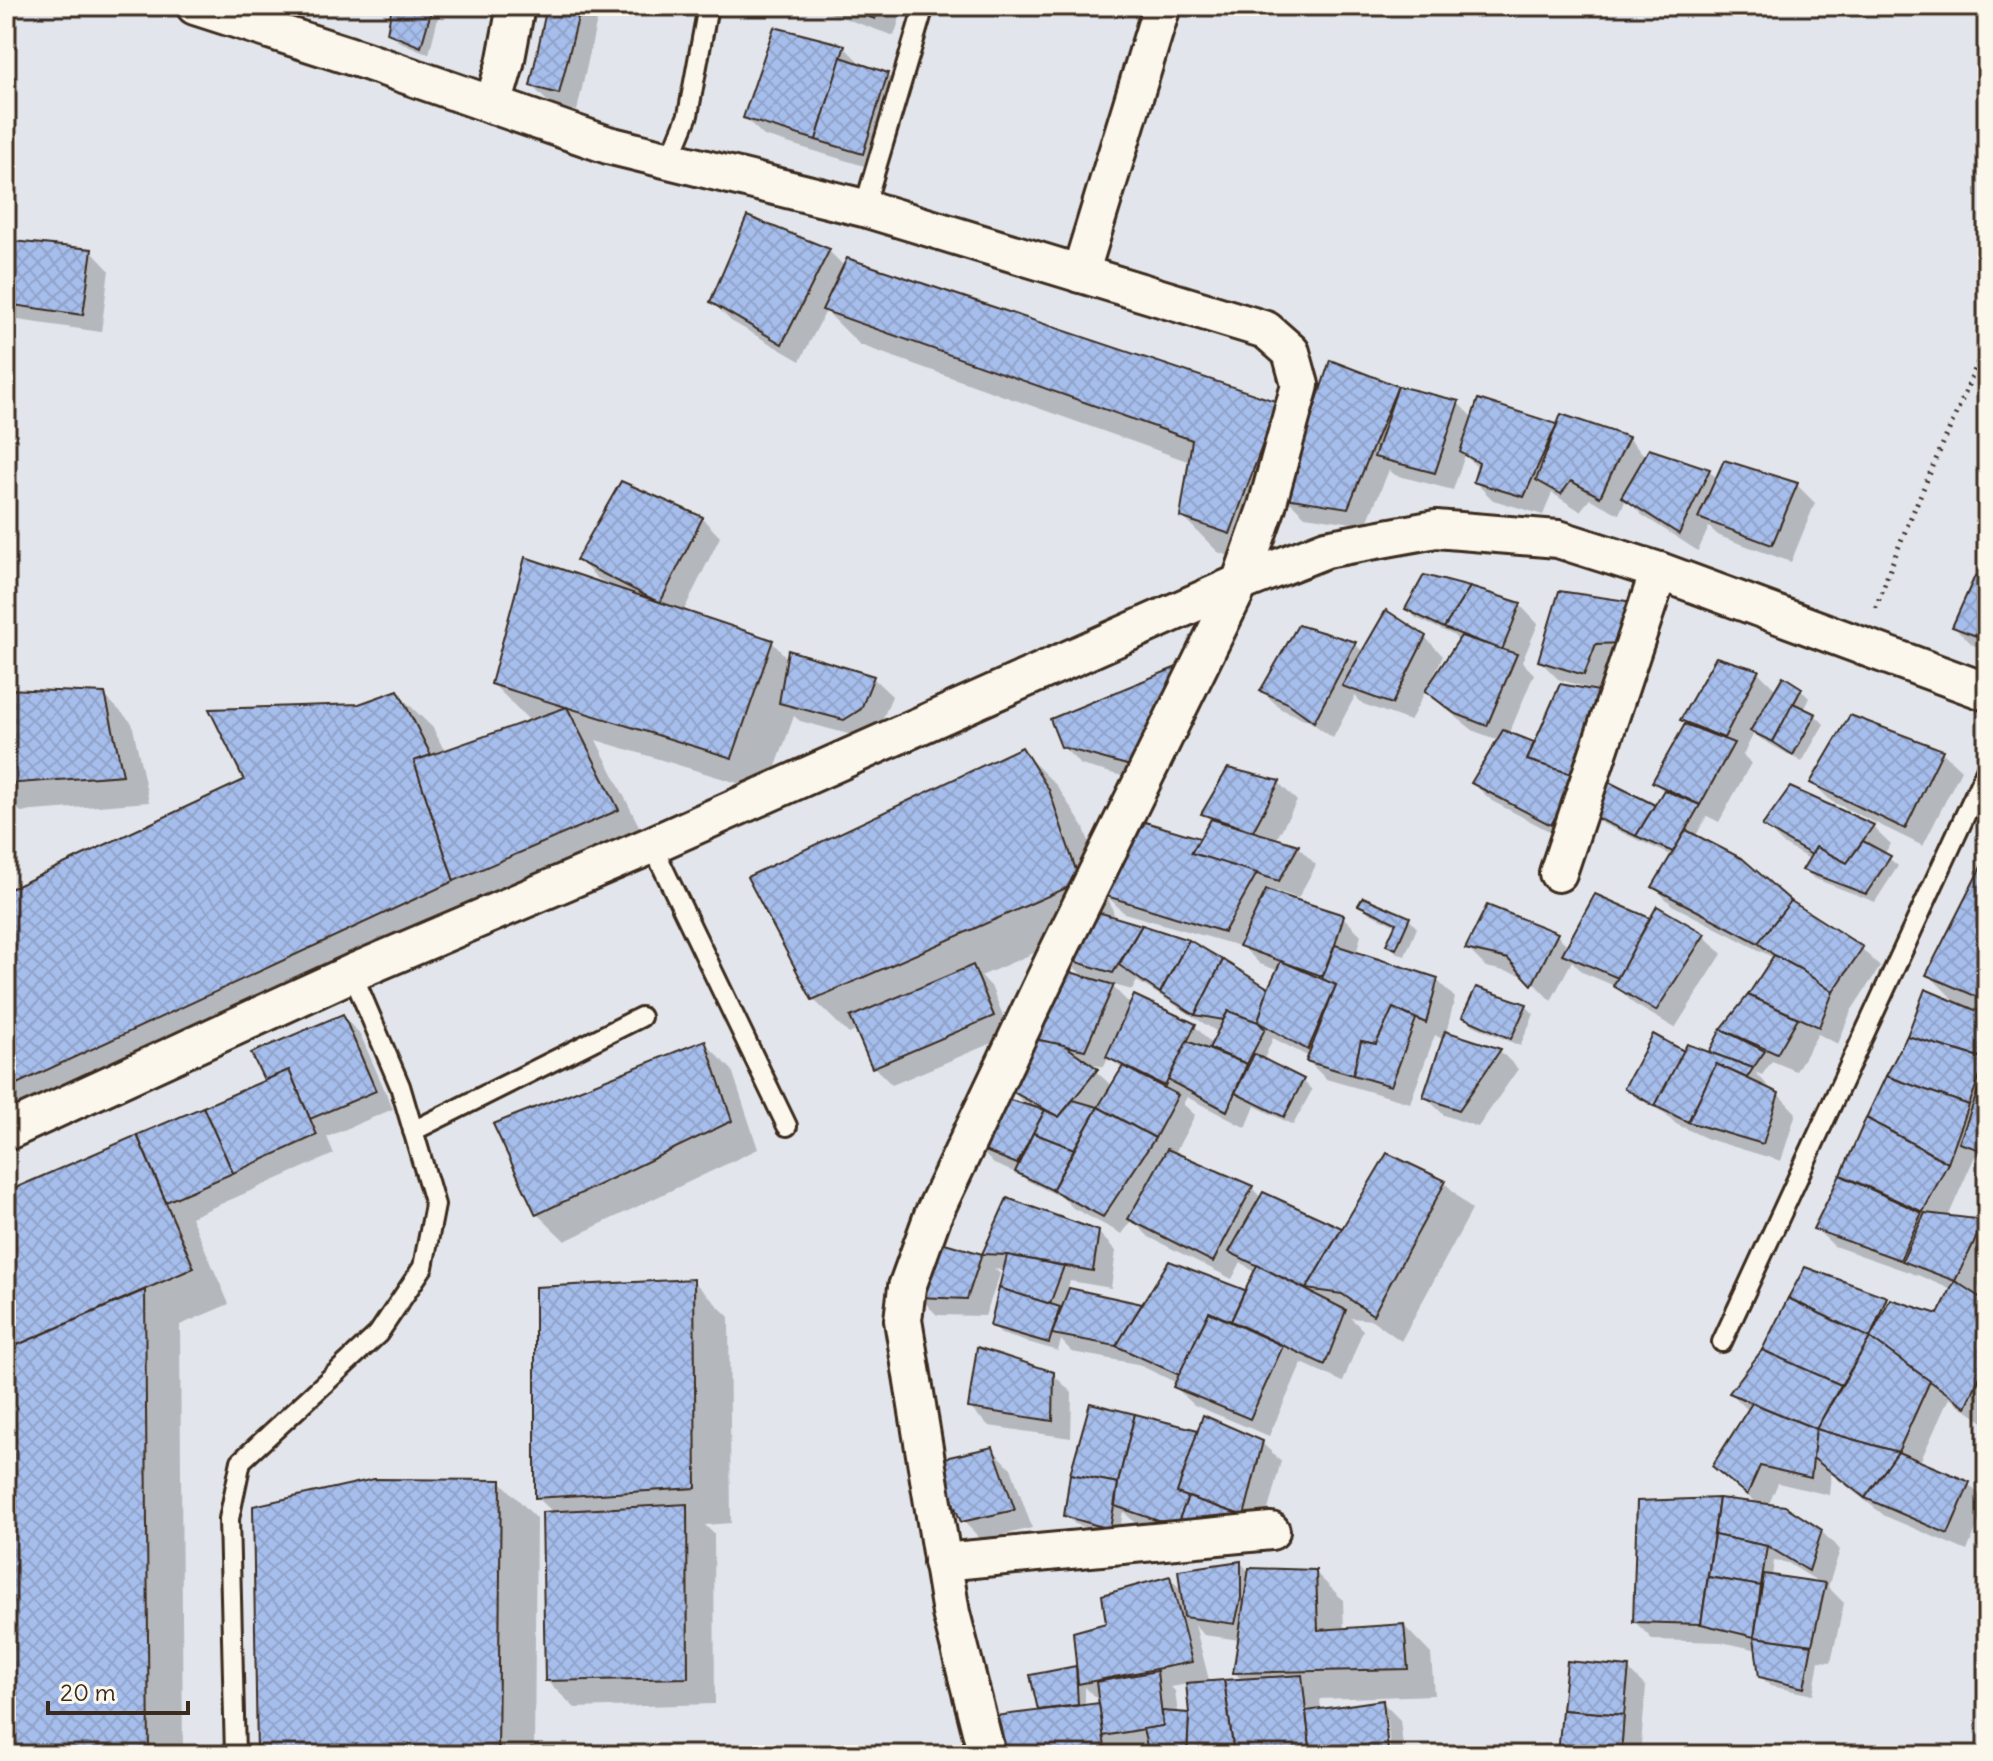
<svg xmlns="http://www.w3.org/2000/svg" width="1993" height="1761" font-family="Delius,sans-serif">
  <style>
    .shadow { fill: #0003; fill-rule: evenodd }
    .building { fill: url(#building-cross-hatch); stroke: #3b2a1e; stroke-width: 2 }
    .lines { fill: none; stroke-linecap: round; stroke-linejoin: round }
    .lane-casing { stroke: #3b2a1e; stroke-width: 24 }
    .street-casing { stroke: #3b2a1e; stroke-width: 42 }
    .path { stroke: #3b2a1e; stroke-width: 5; stroke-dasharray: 2 6; stroke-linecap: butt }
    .lane { stroke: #fbf7ec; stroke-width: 18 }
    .street { stroke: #fbf7ec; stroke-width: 36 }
  </style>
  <defs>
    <pattern id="building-cross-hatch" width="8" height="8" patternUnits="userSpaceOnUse" patternTransform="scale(2)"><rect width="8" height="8" fill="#a6beec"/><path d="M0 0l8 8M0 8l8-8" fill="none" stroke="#90a3ca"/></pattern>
  </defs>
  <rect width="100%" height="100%" fill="#e2e6ec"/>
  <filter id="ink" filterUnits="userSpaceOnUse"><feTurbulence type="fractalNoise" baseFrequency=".0125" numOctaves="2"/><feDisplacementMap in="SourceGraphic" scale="16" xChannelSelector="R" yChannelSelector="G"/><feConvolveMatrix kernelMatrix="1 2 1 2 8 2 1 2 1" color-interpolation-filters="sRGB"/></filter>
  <g filter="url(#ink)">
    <g class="shadow">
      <polygon points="393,6 441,6 429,54 398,41 389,32"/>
      <polygon points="531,6 600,6 577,111 550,104 532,86 546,21"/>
      <polygon points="810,6 904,6 894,36"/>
      <polygon points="844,47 862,65 887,75 905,94 881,171 764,136 745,118"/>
      <polygon points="91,251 109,270 101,332 18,320 6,308 6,274"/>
      <polygon points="829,251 845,267 1277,404 1308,434 1397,388 1458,403 1473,418 1479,402 1558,426 1628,438 1646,457 1650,451 1709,471 1718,479 1797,485 1815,503 1791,562 1719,536 1709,527 1698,551 1642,515 1626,499 1619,514 1590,499 1580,511 1552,493 1543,515 1493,500 1475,482 1479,469 1465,455 1453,490 1395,475 1389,470 1366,525 1305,516 1290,502 1266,569 1218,552 1182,516 1190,462 860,345 826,311 800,361 731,321 712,302"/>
      <polygon points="702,518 720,537 683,612 772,642 788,659 789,653 873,678 892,696 879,728 863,738 800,721 794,716 767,792 596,740 645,838 6,1141 6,893 246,781 360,706 397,693 433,728 445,752 531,722 493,684 611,588 612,586 597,578 578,559"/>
      <polygon points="1987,583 1987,650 1973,645 1954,627"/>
      <polygon points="1633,604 1614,696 1632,715 1602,781 1656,808 1665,792 1654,782 1687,725 1682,720 1717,660 1758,672 1776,690 1801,690 1809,698 1803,710 1815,715 1824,724 1802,762 1761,739 1754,733 1743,755 1751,763 1719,822 1707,816 1695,837 1862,949 1880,967 1851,1011 1838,1044 1818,1034 1796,1071 1772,1061 1762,1075 1755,1072 1770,1088 1769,1090 1778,1094 1796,1113 1781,1161 1708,1139 1676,1124 1666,1114 1635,1097 1627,1088 1684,1054 1717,1057 1729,1035 1723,1029 1774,958 1672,905 1654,887 1673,856 1601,823 1592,814 1570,842 1492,801 1473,783 1498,740 1474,731 1446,709 1426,690 1410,721 1363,704 1355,696 1333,738 1309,721 1281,709 1262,691 1299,628 1355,644 1364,653 1425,637 1443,656 1431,681 1433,683 1460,642 1453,635 1416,618 1407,609 1520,605 1538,624 1522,662 1534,674 1509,734 1535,744 1592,689 1558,679 1540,661"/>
      <polygon points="1188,664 1156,785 1081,765 1062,746"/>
      <polygon points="6,691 104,695 132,723 149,802 21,812 6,797"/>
      <polygon points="1851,717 1942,752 1961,770 1923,846 1831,801 1813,783"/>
      <path d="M1021 750 1057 786 1084 828 1107 893 1201 840 1212 822 1204 814 1279 783 1297 801 1276 840 1298 847 1316 865 1298 898 1276 891 1273 895 1343 917 1361 935 1356 954 1437 980 1455 998 1446 1033 1500 1051 1518 1069 1478 1127 1444 1115 1425 1097 1444 1040 1435 1035 1410 1103 1326 1079 1308 1061 1309 1057 1273 1038 1263 1061 1303 1081 1312 1090 1293 1125 1255 1106 1246 1128 1187 1097 1183 1104 1195 1115 1175 1153 1252 1188 1262 1199 1264 1195 1343 1230 1388 1155 1445 1183 1472 1210 1401 1341 1372 1320 1351 1318 1363 1330 1343 1382 1302 1363 1269 1436 1194 1405 1175 1387 1177 1383 1137 1364 1072 1352 1061 1340 1058 1351 1001 1334 992 1325 1005 1272 994 1268 1000 1274 985 1316 937 1315 919 1297 939 1243 983 1257 1008 1201 1098 1232 1116 1251 1111 1288 1070 1281 1067 1290 1143 1306 1170 1263 1246 1292 1255 1273 1241 1262 1232 1279 1149 1237 1132 1220 1122 1234 1073 1208 1063 1198 1026 1180 1021 1175 994 1164 976 1146 1028 1107 1009 1088 1086 979 1065 958 1080 933 981 976 991 986 1011 1035 892 1085 874 1067 858 1030 849 1034 813 999ZM1108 897 1124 913 1243 947 1260 964 1279 971 1269 991 1188 942 1116 920ZM1300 966 1325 976 1323 982 1299 968ZM1137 981 1219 1033 1213 1045 1195 1026 1132 1006 1110 984 1132 990ZM1109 1056 1123 1070 1113 1087 1087 1063 1104 1067Z"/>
      <polygon points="1765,826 1872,826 1891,844 1884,854 1898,866 1875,902 1813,878 1805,869 1811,860 1783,844"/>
      <path d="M1987 860V1163L1975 1156 1948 1217 1987 1220V1271L1974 1296 1987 1304V1418L1985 1423 1949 1398 1920 1462 1968 1484 1987 1502 1967 1551 1885 1516 1831 1474 1829 1495 1778 1483 1768 1506 1821 1531 1840 1550 1828 1587 1844 1603 1831 1662 1819 1661 1813 1695 1770 1686 1761 1676 1758 1650 1721 1642 1653 1640 1635 1622 1639 1503 1719 1500 1757 1504 1714 1466 1749 1411 1731 1393 1886 1299 1890 1303 1939 1317 1952 1290 1920 1276 1834 1246 1815 1228 1909 1037 1960 1006 1928 974ZM1774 1561 1788 1563 1822 1584 1772 1577Z"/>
      <polygon points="1596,897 1650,921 1704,936 1722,954 1675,1028 1634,1004 1617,987 1582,972 1572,961 1551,1001 1527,976 1486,967 1468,949 1488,908 1557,935 1568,946"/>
      <polygon points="1360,904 1409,919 1417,928 1405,956 1397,953 1389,945 1397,926 1369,913"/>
      <polygon points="1526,1006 1534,1014 1520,1046 1473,1025 1464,1016"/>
      <polygon points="342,1016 360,1034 393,1109 327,1137 334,1154 191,1217 229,1304 180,1325 183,1755 6,1755 6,1194 267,1081 254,1054"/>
      <polygon points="704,1042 732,1070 758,1149 565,1241 537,1214"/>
      <polygon points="693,1281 729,1317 731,1523 705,1525 714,1534 715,1704 575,1708 547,1681 554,1513 537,1497"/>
      <polygon points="1053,1374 1072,1393 1071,1438 989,1426 970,1408"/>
      <polygon points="1199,1432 1262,1443 1281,1461 1262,1533 1195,1544 1136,1524 1123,1511 1119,1537 1075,1524 1066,1515"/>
      <polygon points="992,1449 1011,1468 1032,1528 982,1540 963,1521"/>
      <polygon points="501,1482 536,1518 534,1755 259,1755"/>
      <path d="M1241 1563 1250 1573 1315 1572 1343 1600 1344 1630 1404 1626 1431 1654 1434 1695 1320 1699 1321 1710 1382 1702 1400 1720 1404 1755H1391L1387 1720H1383L1387 1755H1151L1149 1749 1121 1755H1003L1042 1712 1032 1677 1078 1667 1108 1624 1169 1578 1183 1591ZM1195 1625 1204 1635 1240 1640 1235 1673 1243 1681 1200 1684V1682L1209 1680ZM1188 1684 1192 1716 1178 1714 1175 1691 1171 1687ZM1085 1687 1102 1704 1085 1707Z"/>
      <polygon points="1628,1669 1646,1687 1640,1755 1560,1755"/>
    </g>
    <g class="building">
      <polygon points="392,6 413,6 431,12 421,47 387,33"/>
      <polygon points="547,6 580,10 559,94 530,86"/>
      <polygon points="839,6 880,6 875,19"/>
      <polygon points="774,27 845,45 816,140 743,118"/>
      <polygon points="841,57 888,73 863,154 816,140"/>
      <polygon points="747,216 830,249 782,344 710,302"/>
      <polygon points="12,241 92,249 83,315 6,304 6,265"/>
      <polygon points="847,258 1278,402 1230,534 1180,517 1192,440 822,310"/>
      <polygon points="1330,360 1398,386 1348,508 1285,498"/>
      <polygon points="1398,386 1459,401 1435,473 1374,457"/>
      <polygon points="1478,399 1557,424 1524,497 1473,482 1479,463 1460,452"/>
      <polygon points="1561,414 1629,437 1600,497 1571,481 1561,494 1536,480"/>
      <polygon points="1649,449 1710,469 1679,534 1621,497"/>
      <polygon points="1724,460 1798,483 1772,545 1698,518"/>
      <polygon points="621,481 703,517 660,603 576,560"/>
      <polygon points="525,557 773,640 732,758 491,684"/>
      <polygon points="1424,575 1470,587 1444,628 1405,609"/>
      <polygon points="1975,576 1987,580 1987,640 1952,627"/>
      <polygon points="1470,587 1521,603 1502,650 1444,628"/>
      <polygon points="1559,591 1634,602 1624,643 1596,644 1584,675 1538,661"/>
      <polygon points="1386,610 1426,636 1392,704 1342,686"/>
      <polygon points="1298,625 1356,642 1314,722 1288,703 1260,691"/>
      <polygon points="1461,636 1517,654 1487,726 1454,713 1425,691"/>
      <polygon points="788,650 874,676 861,709 844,720 779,703"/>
      <polygon points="1716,657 1759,670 1724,738 1680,720"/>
      <polygon points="1189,662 1138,768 1061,747 1050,719"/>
      <polygon points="1783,676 1802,688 1773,742 1750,731"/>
      <polygon points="1560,684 1615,694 1578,776 1527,760"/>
      <polygon points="6,689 105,693 123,775 6,784"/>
      <polygon points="398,690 431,755 414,761 454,881 6,1089 6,891 244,780 209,709 359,704"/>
      <polygon points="1793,703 1816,714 1793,755 1773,742"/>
      <polygon points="567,707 619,810 454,881 414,761"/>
      <polygon points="1850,715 1943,750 1905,829 1810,783"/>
      <polygon points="1685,724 1734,743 1700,805 1652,782"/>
      <polygon points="1503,730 1534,742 1527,760 1578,776 1551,825 1471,783"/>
      <polygon points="1022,747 1049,790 1080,882 812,1000 747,877"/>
      <polygon points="1228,768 1280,781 1253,831 1201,814"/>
      <polygon points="1601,778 1655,805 1636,836 1590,815"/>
      <polygon points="1790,787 1874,825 1847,863 1816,847 1812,855 1762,826"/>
      <polygon points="1664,790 1700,805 1673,852 1636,836"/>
      <polygon points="1211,819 1299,845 1279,881 1191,853"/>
      <polygon points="1145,822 1200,838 1191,853 1257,873 1224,932 1103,895"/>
      <polygon points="1686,830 1743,859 1791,901 1758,943 1652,887"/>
      <polygon points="1863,841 1891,856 1866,894 1802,870 1816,847 1847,863"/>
      <polygon points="1987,855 1987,1001 1926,975"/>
      <polygon points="1266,890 1344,915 1335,945 1322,976 1239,946"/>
      <polygon points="1595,894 1650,918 1618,978 1562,954"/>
      <polygon points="1363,897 1410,917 1396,949 1386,945 1396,923 1358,905"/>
      <polygon points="1791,901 1863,947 1833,992 1800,969 1774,955 1758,943"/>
      <polygon points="1487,905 1558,933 1532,985 1508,959 1465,949"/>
      <polygon points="1657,906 1705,934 1656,1011 1613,986"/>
      <polygon points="1091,910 1142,925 1113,973 1063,958"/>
      <polygon points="1142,925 1189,940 1160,993 1119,965"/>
      <polygon points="1189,940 1223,960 1195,1015 1160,993"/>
      <polygon points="1335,945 1438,978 1426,1023 1393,1008 1376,1044 1361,1041 1353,1075 1306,1061 1336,985 1322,979"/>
      <polygon points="1774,955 1800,969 1833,992 1819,1027 1748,995"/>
      <polygon points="1223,960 1268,988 1258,1022 1228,1011 1223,1020 1195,1015"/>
      <polygon points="1281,961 1336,985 1308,1050 1258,1022 1268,988"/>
      <polygon points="973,965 994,1016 872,1068 850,1017"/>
      <polygon points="1060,969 1114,985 1085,1050 1029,1038"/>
      <polygon points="1476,987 1527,1004 1511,1039 1462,1017"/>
      <polygon points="1925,989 1987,1015 1986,1059 1907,1036"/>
      <polygon points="1134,995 1196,1024 1165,1086 1106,1057"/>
      <polygon points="1748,995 1798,1018 1777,1054 1721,1029"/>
      <polygon points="1393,1008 1416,1019 1391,1086 1353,1075 1361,1041 1376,1044"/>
      <polygon points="1228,1011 1258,1022 1265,1029 1247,1064 1209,1048"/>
      <polygon points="343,1014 376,1091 310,1119 289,1070 264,1080 251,1053"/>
      <polygon points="1721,1029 1765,1051 1753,1068 1709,1052"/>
      <polygon points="1445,1031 1501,1049 1459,1110 1423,1097"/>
      <polygon points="1653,1034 1684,1051 1655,1106 1624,1088"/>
      <polygon points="1907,1036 1986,1059 1969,1105 1886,1076"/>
      <polygon points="1029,1038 1064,1045 1098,1069 1059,1117 1006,1088"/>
      <polygon points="705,1040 732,1121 536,1215 493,1124"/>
      <polygon points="1187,1041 1247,1064 1227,1111 1168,1080"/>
      <polygon points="1687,1044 1753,1068 1747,1078 1716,1064 1688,1122 1655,1106"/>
      <polygon points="1254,1054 1304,1079 1284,1117 1235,1093"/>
      <polygon points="1716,1064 1779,1093 1763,1144 1688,1122"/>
      <polygon points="1123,1066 1178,1095 1155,1138 1098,1107"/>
      <polygon points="1987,1066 1987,1152 1959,1143"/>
      <polygon points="289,1070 317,1135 233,1173 203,1107"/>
      <polygon points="1886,1076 1969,1105 1948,1163 1866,1118"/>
      <polygon points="1003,1098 1045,1110 1017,1164 973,1146"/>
      <polygon points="1073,1100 1098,1107 1074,1149 1033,1133 1045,1110 1059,1117"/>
      <polygon points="203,1107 233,1173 166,1202 137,1135"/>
      <polygon points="1098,1107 1155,1138 1103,1217 1052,1190"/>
      <polygon points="1866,1118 1948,1163 1923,1212 1841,1175"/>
      <polygon points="1033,1133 1074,1149 1052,1190 1015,1172"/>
      <polygon points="137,1135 194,1268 6,1350 6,1192"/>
      <polygon points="1167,1149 1253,1186 1213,1262 1128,1219"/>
      <polygon points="1387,1153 1446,1181 1373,1315 1342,1294 1306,1289"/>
      <polygon points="1840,1175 1922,1213 1900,1260 1813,1229"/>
      <polygon points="1263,1192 1342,1228 1306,1289 1229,1252"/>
      <polygon points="1007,1198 1099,1231 1093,1271 1007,1255 982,1254"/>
      <polygon points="1925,1213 1985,1220 1955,1281 1902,1261"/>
      <polygon points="938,1241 982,1254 967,1299 917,1297"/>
      <polygon points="1007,1255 1064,1266 1050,1304 999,1288"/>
      <polygon points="1169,1261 1245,1290 1231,1321 1209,1312 1179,1375 1116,1346"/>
      <polygon points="1257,1265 1346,1310 1325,1365 1231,1321"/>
      <polygon points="1805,1267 1887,1297 1870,1338 1788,1298"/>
      <polygon points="694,1279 696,1488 535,1498 535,1287"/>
      <polygon points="1955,1281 1987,1302 1987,1361 1966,1407 1870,1338 1890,1299 1938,1314"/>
      <polygon points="999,1288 1060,1307 1049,1343 990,1326"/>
      <polygon points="1069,1288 1142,1304 1116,1346 1052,1334"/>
      <polygon points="145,1290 149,1755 6,1755 6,1350"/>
      <polygon points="1788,1298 1870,1338 1841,1385 1762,1350"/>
      <polygon points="1209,1312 1283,1346 1250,1419 1173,1387"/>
      <polygon points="1870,1338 1930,1381 1898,1452 1816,1429"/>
      <polygon points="977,1347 1054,1372 1053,1421 968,1408"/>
      <polygon points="1762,1350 1841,1385 1816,1429 1729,1393"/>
      <polygon points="1090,1403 1135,1414 1118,1483 1070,1474"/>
      <polygon points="1752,1403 1816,1429 1811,1478 1760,1466 1747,1495 1712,1466"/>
      <polygon points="1135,1414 1198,1430 1177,1493 1188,1497 1176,1527 1115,1506 1118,1483"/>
      <polygon points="1203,1415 1263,1441 1244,1516 1177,1493"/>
      <polygon points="1816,1429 1898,1452 1865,1498 1813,1458"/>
      <polygon points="993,1447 1015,1510 961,1522 936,1460"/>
      <polygon points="1898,1452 1970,1482 1948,1534 1865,1498"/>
      <polygon points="1070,1474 1118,1483 1110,1529 1064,1516"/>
      <polygon points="374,1479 501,1480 498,1755 257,1755 253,1506"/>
      <polygon points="1188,1497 1244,1516 1176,1527"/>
      <polygon points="1719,1498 1701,1624 1633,1622 1637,1501"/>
      <polygon points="1719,1498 1785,1506 1822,1530 1809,1571 1767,1546 1714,1535"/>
      <polygon points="687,1504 688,1678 545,1681 542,1512"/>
      <polygon points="1714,1535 1767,1546 1761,1586 1708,1577"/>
      <polygon points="1241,1561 1241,1598 1235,1624 1184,1617 1178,1570"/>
      <polygon points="1249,1568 1316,1570 1318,1630 1404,1624 1408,1669 1233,1673"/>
      <polygon points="1764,1574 1826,1583 1812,1645 1754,1637"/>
      <polygon points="1170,1576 1192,1662 1078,1684 1073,1632 1106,1623 1102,1595"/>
      <polygon points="1708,1577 1761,1586 1754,1637 1701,1624"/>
      <polygon points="1754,1637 1812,1645 1804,1688 1759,1677"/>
      <polygon points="1567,1661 1629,1667 1624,1715 1562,1710"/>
      <polygon points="1076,1666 1078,1705 1038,1710 1030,1675"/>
      <polygon points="1157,1671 1163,1726 1103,1736 1096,1682"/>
      <polygon points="1302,1675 1311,1755 1234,1755 1224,1680"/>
      <polygon points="1224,1680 1234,1755 1187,1755 1189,1713 1186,1683"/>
      <polygon points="1383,1700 1388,1751 1368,1755 1311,1755 1306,1711"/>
      <polygon points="1099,1703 1106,1755 1001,1755 994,1716"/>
      <polygon points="1562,1710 1624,1715 1621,1755 1558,1755"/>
      <polygon points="1162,1711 1189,1713 1187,1755 1149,1755 1143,1729 1163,1726"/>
      <polygon points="1512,1748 1513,1755 1475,1755"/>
    </g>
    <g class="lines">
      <g class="lane-casing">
        <g id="lane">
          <polyline points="669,161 688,115 708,6"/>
          <polyline points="864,208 924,6"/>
          <polyline points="652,845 787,1126"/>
          <polyline points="413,1131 641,1017"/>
          <polyline points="1722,1342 1987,768"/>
          <polyline points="235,1755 229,1519 241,1461 378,1334 423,1267 435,1205 400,1086 352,973"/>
        </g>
      </g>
      <g class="street-casing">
        <g id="street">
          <polyline points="195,6 366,61 608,145 864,208 1266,330 1291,352 1300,385 1267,506 1240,583 1053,962 933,1215 907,1287 903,1320 951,1613 987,1755"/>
          <polyline points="493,105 505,64 516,6"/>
          <polyline points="1080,274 1162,6"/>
          <polyline points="1558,873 1659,571"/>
          <polyline points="6,1132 352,973 652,845 1240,583 1326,549 1436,529 1558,539 1659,571 1987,692"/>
          <polyline points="942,1562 1271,1531"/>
        </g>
      </g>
      <path class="path" d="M1876 608C1907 516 1952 430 1987 339"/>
      <use href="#lane" class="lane"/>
      <use href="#street" class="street"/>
    </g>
  </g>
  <rect width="1993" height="1761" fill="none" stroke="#fbf7ec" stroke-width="32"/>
  <rect x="16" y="16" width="1961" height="1729" fill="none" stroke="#3b2a1e" stroke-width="3" filter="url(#ink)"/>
  <path d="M48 1701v12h140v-12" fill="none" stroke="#3b2a1e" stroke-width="4"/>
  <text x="60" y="1701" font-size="24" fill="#3b2a1e" stroke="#fbf7ec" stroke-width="6" paint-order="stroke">20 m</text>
</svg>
